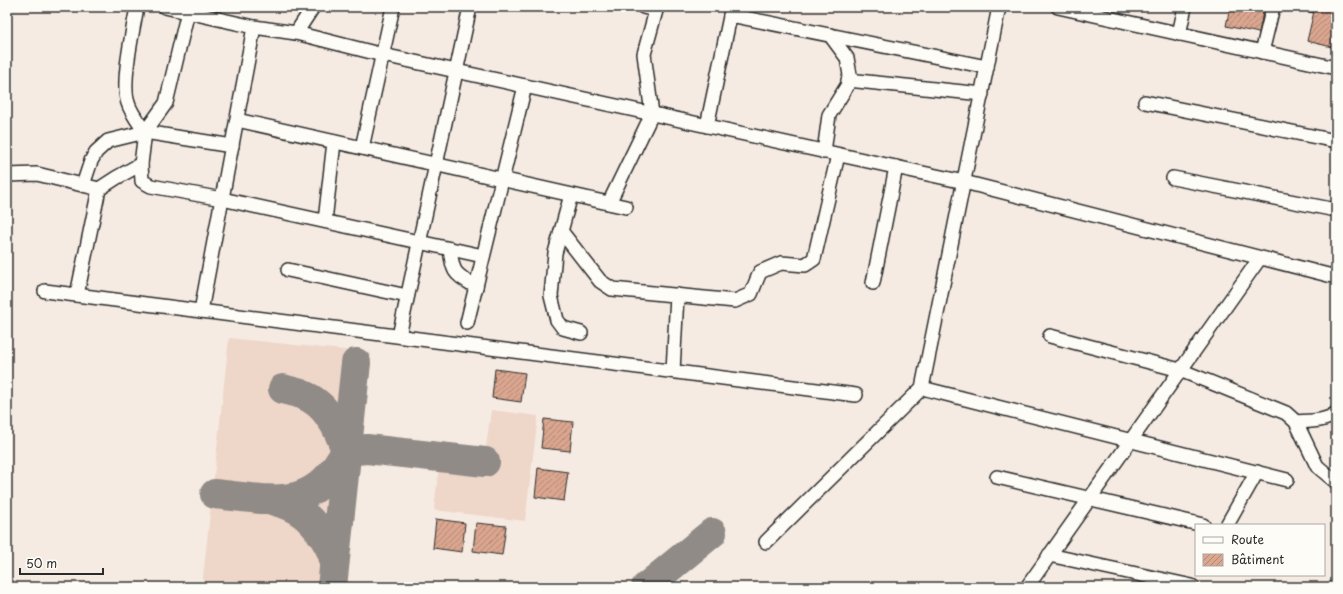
<svg xmlns="http://www.w3.org/2000/svg" width="1343" height="594" font-family="'Playpen Sans',sans-serif">
  <style>
    .built { fill: #eed6c9 }
    .lines { fill: none; stroke-linecap: round; stroke-linejoin: round }
    .taxiway { stroke: #908b86; stroke-width: 30 }
    .building { fill: url(#building-hatch); stroke: #2b2b2b }
    .minor-casing { stroke: #2b2b2b; stroke-width: 16 }
    .minor { stroke: #fdfcf7; stroke-width: 13 }
  </style>
  <defs>
    <pattern id="building-hatch" width="6" height="6" patternUnits="userSpaceOnUse"><rect width="6" height="6" fill="#daa68f"/><path d="M-1 1l2-2M0 6l6-6M5 7l2-2" fill="none" stroke="#b18775"/></pattern>
  </defs>
  <rect width="100%" height="100%" fill="#f6ebe2"/>
  <filter id="ink" filterUnits="userSpaceOnUse"><feTurbulence type="fractalNoise" baseFrequency=".025" numOctaves="2"/><feDisplacementMap in="SourceGraphic" scale="8" xChannelSelector="R" yChannelSelector="G"/><feConvolveMatrix kernelMatrix="1 2 1 2 8 2 1 2 1" color-interpolation-filters="sRGB"/></filter>
  <g filter="url(#ink)">
    <g class="built">
      <polygon points="229,338 371,353 346,587 202,587"/>
      <polygon points="491,410 538,416 525,521 434,510 440,457 484,462"/>
    </g>
    <g class="lines">
      <g class="taxiway">
        <polyline points="346,451 367,449 485,462"/>
        <path d="M215 494C274 500 314 513 346 451 338 427 326 403 301 394 295 392 289 391 283 389"/>
        <path d="M272 500C283 503 294 507 303 514 315 523 336 550 334 565"/>
        <polyline points="332,587 356,363"/>
        <polyline points="646,587 712,533"/>
      </g>
    </g>
    <g class="building">
      <polygon points="1230,7 1264,7 1259,33 1226,26"/>
      <polygon points="1288,7 1315,7 1314,13"/>
      <polygon points="1315,7 1336,7 1336,48 1307,41"/>
      <polygon points="495,369 525,373 521,402 492,398"/>
      <polygon points="544,419 573,422 570,451 541,448"/>
      <polygon points="538,468 568,472 564,501 535,497"/>
      <polygon points="436,519 465,523 462,552 433,548"/>
      <polygon points="476,523 506,526 502,555 473,551"/>
    </g>
    <g class="lines">
      <g class="minor-casing">
        <g id="minor">
          <polyline points="165,7 254,27 296,33 383,55 964,182 1336,277"/>
          <polyline points="189,7 166,103 145,132 141,164 142,181 151,186 222,199 483,256"/>
          <polyline points="643,7 655,10"/>
          <polyline points="1058,7 1336,68"/>
          <polyline points="730,15 987,67"/>
          <polyline points="296,33 313,7"/>
          <polyline points="1179,34 1185,7"/>
          <polyline points="1262,52 1273,7"/>
          <polyline points="848,80 982,94"/>
          <polyline points="1145,102 1336,141"/>
          <polyline points="237,120 626,207"/>
          <polyline points="707,126 732,7"/>
          <polyline points="145,132 232,146"/>
          <polyline points="362,148 393,7"/>
          <polyline points="824,152 829,115 847,86 850,75 847,58 830,35"/>
          <polyline points="7,175 37,174 99,189 77,295"/>
          <polyline points="1173,178 1336,210"/>
          <path d="M83 185 91 161 96 152 108 141 145 132C139 123 131 113 128 103 121 83 133 30 137 7"/>
          <polyline points="99,189 116,178 141,164"/>
          <polyline points="571,195 555,253 551,296 557,320 563,328 581,333"/>
          <polyline points="609,203 652,114 644,54 657,7"/>
          <polyline points="325,221 334,142"/>
          <polyline points="561,231 600,281 612,289 735,301 751,294 760,272 781,263 805,265 814,259 838,155"/>
          <path d="M450 249C453 275 455 273 476 287"/>
          <polyline points="288,270 407,296"/>
          <polyline points="873,283 896,167"/>
          <polyline points="45,291 856,395"/>
          <polyline points="201,311 254,27"/>
          <polyline points="467,323 525,86"/>
          <polyline points="399,336 470,7"/>
          <polyline points="1050,336 1180,370 1286,413 1296,422 1317,466 1336,482"/>
          <polyline points="673,371 677,295"/>
          <polyline points="922,388 1287,480"/>
          <path d="M1296 422C1308 421 1326 422 1336 413"/>
          <polyline points="997,477 1203,525"/>
          <polyline points="1227,525 1257,472"/>
          <polyline points="766,542 922,388 999,7"/>
          <polyline points="1049,555 1192,586"/>
          <polyline points="1027,587 1260,258"/>
        </g>
      </g>
      <use href="#minor" class="minor"/>
    </g>
  </g>
  <rect width="1343" height="594" fill="none" stroke="#fdfcf7" stroke-width="24"/>
  <rect x="12" y="12" width="1319" height="570" fill="none" stroke="#2b2b2b" stroke-width="1.5" filter="url(#ink)"/>
  <rect x="1195" y="524" width="130" height="52" fill="#fdfcf7" stroke="#a9a8a5"/>
  <rect x="1203" y="537" width="20" height="6" fill="#fdfcf7" stroke="#a9a8a5"/>
  <text x="1231" y="544" font-size="12" fill="#2b2b2b">Route</text>
  <rect x="1203" y="554" width="20" height="12" fill="url(#building-hatch)" stroke="#a9a8a5"/>
  <text x="1231" y="564" font-size="12" fill="#2b2b2b">Bâtiment</text>
  <path d="M20 568v6h83v-6" fill="none" stroke="#2b2b2b" stroke-width="2"/>
  <text x="26" y="568" font-size="12" fill="#2b2b2b" stroke="#fdfcf7" stroke-width="3" paint-order="stroke">50 m</text>
</svg>
